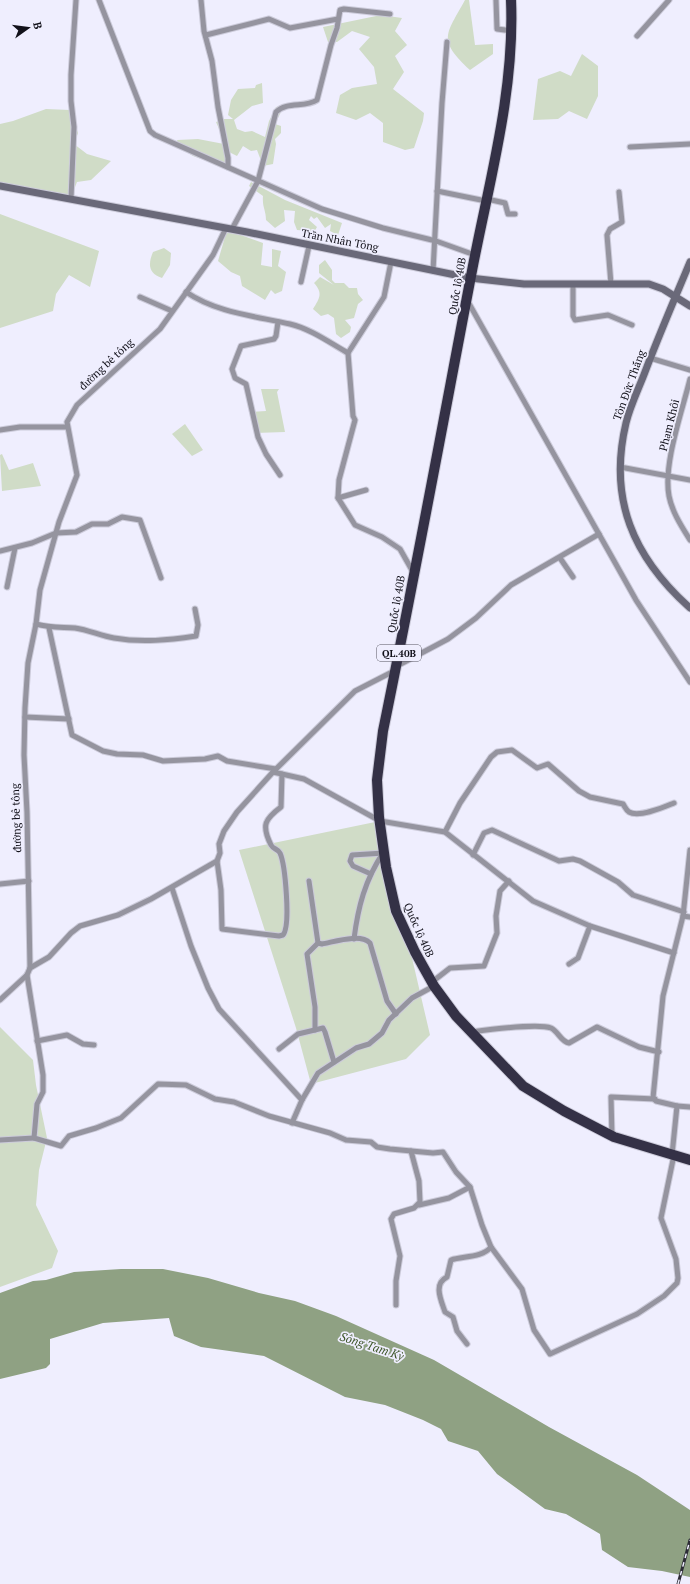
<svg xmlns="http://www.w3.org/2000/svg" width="690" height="1584" font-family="'PT Serif',serif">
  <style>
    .green { fill: #d0dcc7 }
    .water { fill: #8fa183 }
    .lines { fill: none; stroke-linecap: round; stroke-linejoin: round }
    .street-casing { stroke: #cccbda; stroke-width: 7 }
    .secondary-casing { stroke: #cccbda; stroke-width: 9 }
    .highway-casing { stroke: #cccbda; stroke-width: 12 }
    .street { stroke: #95949f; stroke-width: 5 }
    .secondary { stroke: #6a6979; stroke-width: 7 }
    .highway { stroke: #343146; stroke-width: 10 }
    .rail-casing { stroke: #2c2b35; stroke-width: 3 }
    .rail { stroke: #efeefe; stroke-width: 1.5; stroke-dasharray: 4.5; stroke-linecap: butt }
    .labels { text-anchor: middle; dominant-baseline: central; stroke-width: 3.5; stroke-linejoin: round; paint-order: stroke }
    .shield { fill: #efeefe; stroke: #54535e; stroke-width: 1 }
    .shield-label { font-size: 10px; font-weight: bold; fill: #12111a }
    .street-label { font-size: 11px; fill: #12111a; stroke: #efeefe }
    .water-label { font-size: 12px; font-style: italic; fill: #3c5527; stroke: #efeefe }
  </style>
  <rect width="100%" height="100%" fill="#efeefe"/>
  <g class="green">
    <path d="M465 0H469L475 45 493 44V54L470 70C437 39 446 35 465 0Z"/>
    <polygon points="381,15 402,18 395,31 407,45 395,56 404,72 393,89 424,113 423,121 414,148 405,150 383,142 383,123 370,113 356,120 336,113 340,95 352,88 377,84 374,67 359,49 370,37 352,31 337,42 328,42 323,27"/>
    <polygon points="582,54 598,66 598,96 587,119 569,111 558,119 533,120 538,79 560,71 571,76"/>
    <polygon points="262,83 263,103 252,106 234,120 237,129 245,132 252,131 265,137 269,121 276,107 280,106 281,112 275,124 281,126 281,133 275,139 276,144 273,164 263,166 257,150 251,151 243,146 237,156 229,152 216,122 224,119 233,119 228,115 231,100 238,89 255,88 256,85"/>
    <polygon points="46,109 70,110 78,133 74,144 87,154 111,161 91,180 77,182 72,195 0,183 0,124 13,121"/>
    <polygon points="198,139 224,144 229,169 193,156 179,147 177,140"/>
    <path d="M251 182 285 200 342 223 338 235 330 231 331 224 325 228 317 217 314 219 311 216 309 220 317 227 309 241H305L310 231 297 230 294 222 295 211 284 210 285 221 275 228 266 220C266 210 262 207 263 196L249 186Z"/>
    <polygon points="0,214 99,251 90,287 69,275 56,294 53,311 0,328"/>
    <polygon points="227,230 263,243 261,265 272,267 272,249 281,251 278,266 286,272 282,291 275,294 271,290 265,300 242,286 240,276 231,272 218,261"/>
    <path d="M164 248 171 253 170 265 162 278C148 273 148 264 153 252Z"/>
    <path d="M325 260 332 270V280L335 283H344L349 288H357L358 294 363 300 358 304 354 318 345 320 351 327 350 332 341 338 336 334 334 318 328 314 321 316 313 309C320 298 323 293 314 283L320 277 334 285 319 273V265Z"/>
    <polygon points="261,389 279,389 277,392 285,432 255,433 252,412 266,411"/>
    <polygon points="185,424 203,450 192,456 172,434"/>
    <polygon points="2,454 9,470 33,463 41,486 2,491 0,455"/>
    <polygon points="380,821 430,1035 406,1059 311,1084 296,1028 239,850"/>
    <polygon points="0,1027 33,1060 36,1085 47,1138 39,1170 36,1205 58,1251 52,1268 0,1287"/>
  </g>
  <polygon class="water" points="121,1269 163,1269 208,1278 259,1293 295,1301 336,1316 434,1360 549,1427 637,1475 690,1510 690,1577 662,1571 628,1567 602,1550 600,1534 566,1514 545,1509 497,1474 478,1451 448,1441 441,1429 423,1420 385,1405 345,1397 264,1356 201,1347 174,1336 169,1318 103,1323 50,1339 50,1364 46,1368 0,1379 0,1293 33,1281 46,1280 74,1272"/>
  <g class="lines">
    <g class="street-casing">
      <g id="street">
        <polyline points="99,0 150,131 155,135 322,209 383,228 436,241 475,255"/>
        <polyline points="201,0 204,31 212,61 218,107 228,158 228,167"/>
        <polyline points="496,0 497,29 513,31"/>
        <polyline points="206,35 269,19 290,28 338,19"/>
        <polyline points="637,36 669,0"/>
        <polyline points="630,147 690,144"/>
        <polyline points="437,191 486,201"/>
        <polyline points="71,199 74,127 71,101 71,75 76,0"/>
        <polyline points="487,199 505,203 508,214 515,214"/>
        <path d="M232 229 258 181 276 112C287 101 305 108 317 100L331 45 337 28 340 10 344 9 390 14"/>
        <polyline points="391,262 384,297 348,353 353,416 355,420 339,480 338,498 355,525 382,537 400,549 413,572"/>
        <polyline points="433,271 442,103 447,42"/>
        <polyline points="301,282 309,246"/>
        <polyline points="611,284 607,235 610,229 622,222 619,192"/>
        <polyline points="573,285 573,316 575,320 608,315 632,325"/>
        <path d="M186 292C217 313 255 316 290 324 311 329 330 343 348 353"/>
        <polyline points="140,297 172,311"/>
        <polyline points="467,300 613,559 636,600 690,682"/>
        <polyline points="278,322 276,336 274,339 241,346 232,369 235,378 246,384 258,437 266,454 280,475"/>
        <polyline points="650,358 690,370"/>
        <path d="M690 379C682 412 663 464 669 496 672 512 682 527 690 540"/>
        <polyline points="0,430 20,427 66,427"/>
        <polyline points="620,467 690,480"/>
        <polyline points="338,498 366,490"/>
        <polyline points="0,551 32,543 56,533 76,532 92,524 108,524 122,517 140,520 161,578"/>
        <polyline points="560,558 573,577"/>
        <polyline points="7,587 15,548"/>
        <path d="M36 624C50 628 62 627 75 628 89 630 101 636 114 638 142 643 169 640 196 636L198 625 195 609"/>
        <polyline points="49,628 72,735 103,751 117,754 143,755 163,761 205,759 218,756 227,761 276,769"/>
        <polyline points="397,666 448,639 476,618 511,585 599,534"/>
        <polyline points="25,717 69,719"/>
        <polyline points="273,772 304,779 380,821 445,832 533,901 590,926 674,953"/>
        <path d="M445 832 460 803 491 757 497 752 512 750 537 768 548 764 579 791 590 797 623 804C625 807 626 810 629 812 639 818 664 807 674 803"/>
        <polyline points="473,855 484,833 492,830 559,861 573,859 580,861 618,882 633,895 684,912"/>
        <path d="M217 861 221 890 222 929 279 936 283 935C291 925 285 864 280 853 278 849 273 849 271 845 261 825 265 819 281 807L282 774"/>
        <polyline points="371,874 353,866 350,861 352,855 384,853"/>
        <path d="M309 881 318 943 322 944C334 942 360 933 370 943L387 1001 396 1014"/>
        <polyline points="0,884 29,881"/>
        <polyline points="172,888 191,946 208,988 219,1009 302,1100"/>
        <polyline points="683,916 690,917"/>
        <path d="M354 939C358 907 365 880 383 853"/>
        <polyline points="569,964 578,958 590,926"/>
        <polyline points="30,968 49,957 71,933 80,926 118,915 151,899 217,861 220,853 219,844 224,831 237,812 273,772 355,691 394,671"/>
        <polyline points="27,975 43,1075 43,1092 37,1104 34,1138 61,1146 69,1136 96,1128 121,1118 158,1084 186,1085 215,1099 234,1102 269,1116 330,1133 346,1140 371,1142 377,1147 390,1149 433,1153 443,1152 456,1172 470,1187 482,1225 491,1247 522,1289 534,1330 550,1354 637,1314 664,1296 677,1283 678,1278 676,1259 661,1218 674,1155"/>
        <polyline points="432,982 450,968 484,966 497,933 496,916 500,891 509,881"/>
        <polyline points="0,1000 27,975 30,968 27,812 24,755 25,708 28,663 36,624 40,590 59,522 77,475 67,422 77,405 160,329 213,255 226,228"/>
        <polyline points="315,1030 315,1007 307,954 318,943"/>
        <path d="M471 1032C486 1030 538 1023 551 1028 558 1031 561 1042 569 1043L597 1027 639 1047 659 1052"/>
        <polyline points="37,1041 67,1035 83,1044 94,1045"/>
        <polyline points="279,1049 298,1034 323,1028 325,1032 334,1062"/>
        <polyline points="677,1106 690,1107"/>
        <polyline points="292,1123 302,1100 318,1073 356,1048 369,1044 382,1033 389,1020 412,998 434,986"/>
        <polyline points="612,1136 611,1097 655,1099"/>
        <polyline points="0,1140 34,1138"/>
        <polyline points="672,1155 677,1106 656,1101 653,1098 663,996 683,916 690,850"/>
        <polyline points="419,1205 449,1198 470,1187"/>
        <polyline points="396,1305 396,1281 400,1256 391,1219 394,1214 414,1208 420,1202 419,1181 411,1151"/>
        <path d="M467 1344 457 1331 453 1317 445 1312C441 1300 433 1284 447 1277L451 1260C463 1256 482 1258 491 1247"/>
      </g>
    </g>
    <g class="secondary-casing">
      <g id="secondary">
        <polyline points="0,186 247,232 470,278 524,284 649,284 663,289 690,306"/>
        <path d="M690 262C675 298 659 335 645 372 639 388 630 406 626 423 608 499 633 557 690 608"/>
      </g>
    </g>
    <g class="highway-casing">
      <path id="highway" d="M511 0C515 94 488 185 471 276 442 428 414 580 383 731L377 780 379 817 386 867 396 911 415 952 434 986 456 1016 523 1086 564 1111 614 1137 690 1160"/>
    </g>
    <use href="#street" class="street"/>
    <use href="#secondary" class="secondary"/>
    <use href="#highway" class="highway"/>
    <g class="rail-casing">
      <polyline id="rail" points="678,1584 690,1540"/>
    </g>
    <use href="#rail" class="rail"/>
  </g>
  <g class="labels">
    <rect class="shield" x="377" y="645" width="44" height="16" rx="3"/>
    <g class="shield-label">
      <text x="399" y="653">QL.40B</text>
    </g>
    <g class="street-label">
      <text transform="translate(340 240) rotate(11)">Trần Nhân Tông</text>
      <text transform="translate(457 286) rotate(-80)">Quốc lộ 40B</text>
      <text transform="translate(106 364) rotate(-43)">đường bê tông</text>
      <text transform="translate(629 385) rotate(-70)">Tôn Đức Thắng</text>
      <text transform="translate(669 425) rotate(-76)">Phạm Khôi</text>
      <text transform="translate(396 604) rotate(-80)">Quốc lộ 40B</text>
      <text transform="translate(16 818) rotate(-92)">đường bê tông</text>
      <text transform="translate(419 930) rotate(66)">Quốc lộ 40B</text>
    </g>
    <g class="water-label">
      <text transform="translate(372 1346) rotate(18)">Sông Tam Kỳ</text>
    </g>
  </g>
  <g transform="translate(28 28) rotate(76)" stroke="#efeefe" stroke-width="3" paint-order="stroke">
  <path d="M0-3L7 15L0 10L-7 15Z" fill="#12111a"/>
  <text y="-6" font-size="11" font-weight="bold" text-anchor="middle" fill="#12111a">B</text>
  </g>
</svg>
